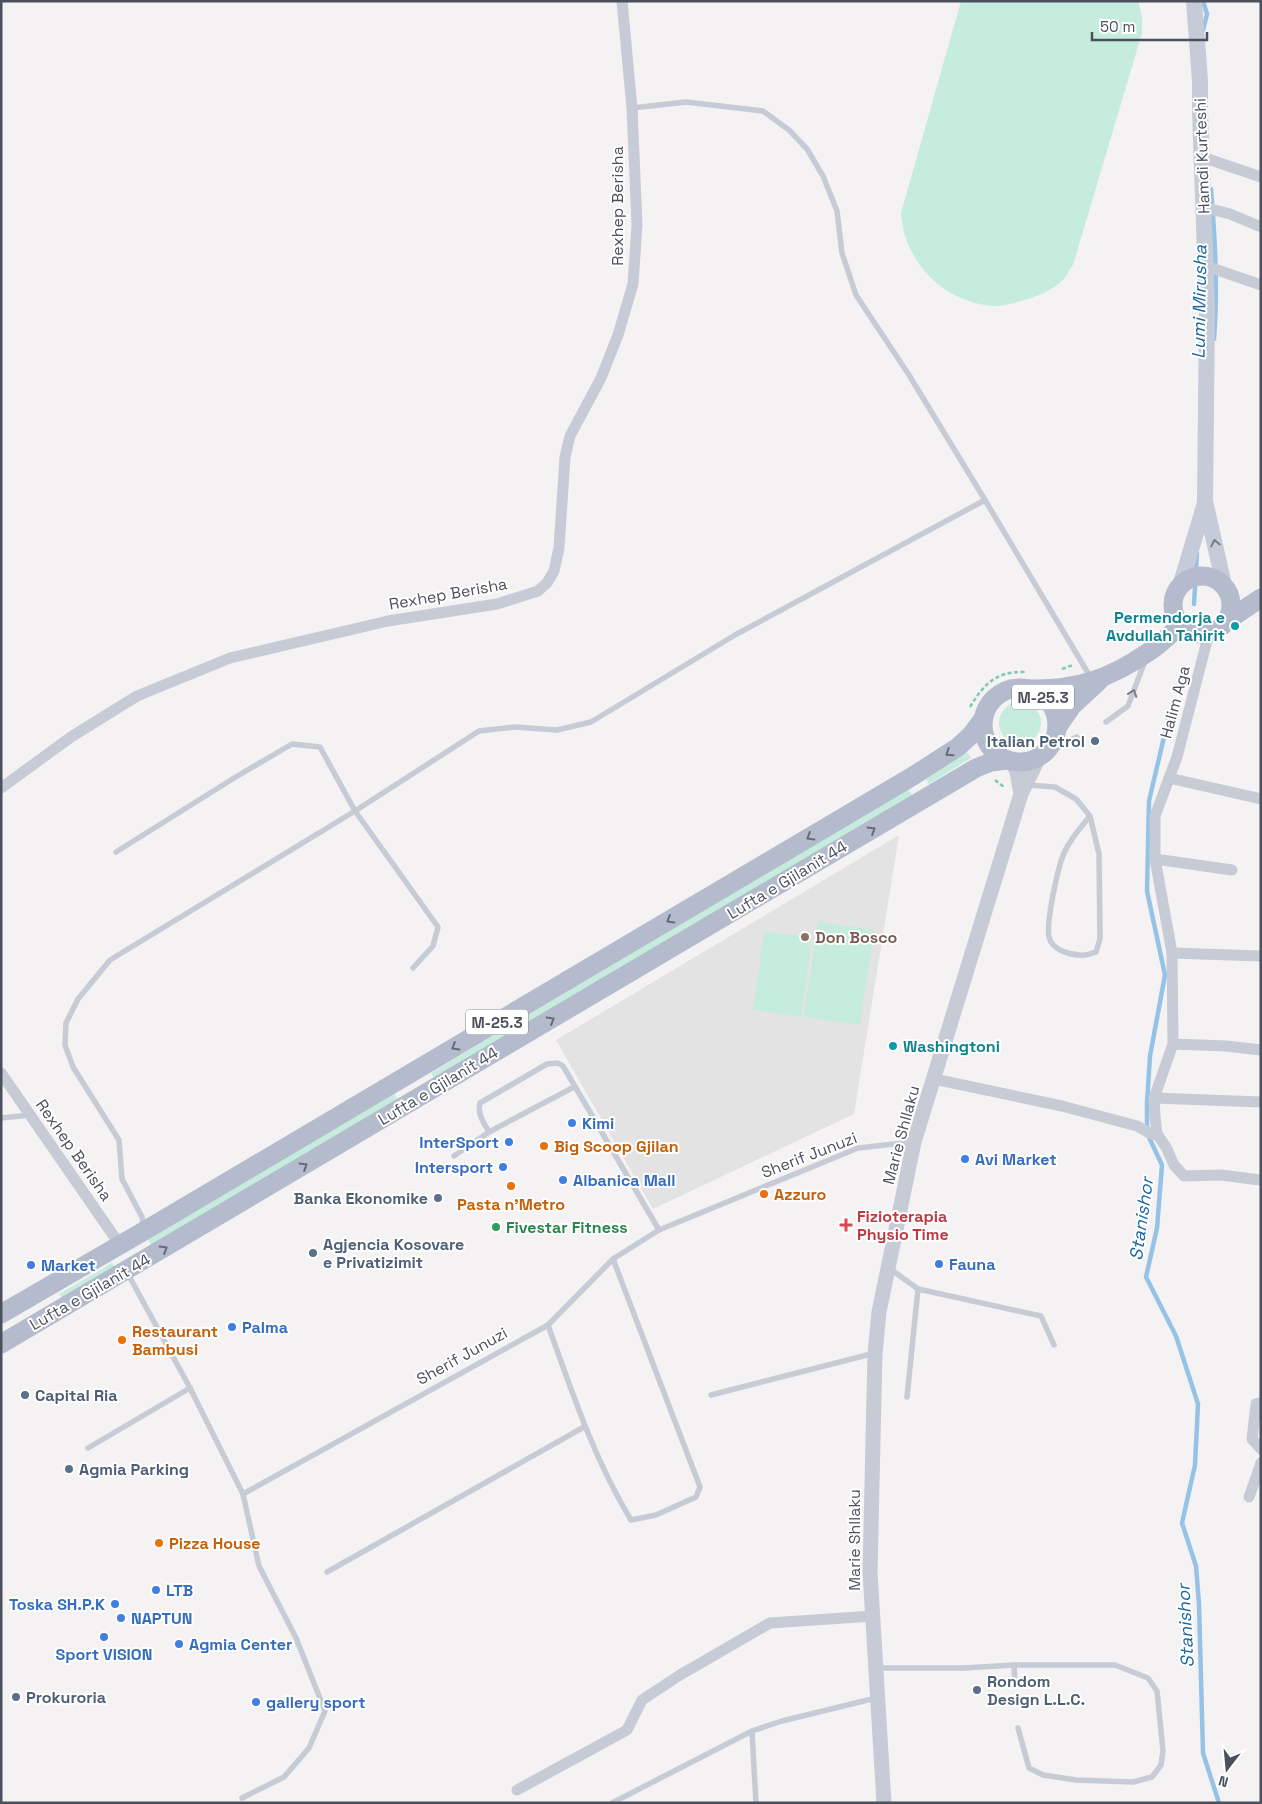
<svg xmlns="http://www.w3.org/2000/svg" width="1262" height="1804" font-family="'Space Grotesk',sans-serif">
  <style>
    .education { fill: #e4e3e3 }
    .green { fill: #c5ecdd }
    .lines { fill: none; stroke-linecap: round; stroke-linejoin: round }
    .stream { stroke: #96c3e5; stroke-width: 4.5 }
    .path { stroke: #80c8b5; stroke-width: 2.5; stroke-dasharray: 4 2.5; stroke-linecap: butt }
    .service { stroke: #c7cbd5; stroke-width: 5.5 }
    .minor { stroke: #c7cbd5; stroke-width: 11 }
    .tertiary { stroke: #c7cbd5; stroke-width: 15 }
    .secondary { stroke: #c6cbd8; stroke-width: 16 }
    .primary { stroke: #b4bbcd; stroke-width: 19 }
    .oneway { stroke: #767b88 }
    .oneway2 { stroke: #767b87 }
    .oneway3 { stroke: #656b79 }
    .culture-dot { fill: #0f9aa8; stroke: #fff; stroke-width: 2 }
    .service-dot { fill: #5c6f8a; stroke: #fff; stroke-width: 2 }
    .education-dot { fill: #8d6e63; stroke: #fff; stroke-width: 2 }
    .shop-dot { fill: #3f7fe0; stroke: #fff; stroke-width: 2 }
    .food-dot { fill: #e8710a; stroke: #fff; stroke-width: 2 }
    .health-dot { fill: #e0444e; stroke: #fff; stroke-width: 2 }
    .leisure-dot { fill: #2e9e5b; stroke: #fff; stroke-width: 2 }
    .labels { text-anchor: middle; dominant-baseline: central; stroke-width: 4; stroke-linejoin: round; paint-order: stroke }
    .shield { fill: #fff; stroke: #81848e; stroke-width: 1 }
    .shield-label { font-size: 15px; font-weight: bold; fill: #4b505d }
    .street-label { font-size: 16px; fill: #4b505d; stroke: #fff }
    .culture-label { font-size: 16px; font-weight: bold; fill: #0d838f; stroke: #fff; text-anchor: end }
    .service-label { font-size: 16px; font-weight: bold; fill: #4e5e75; stroke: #fff; text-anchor: start }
    .education-label { font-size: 16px; font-weight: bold; fill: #785e54; stroke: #fff; text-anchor: start }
    .shop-label { font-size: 16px; font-weight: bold; fill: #366cbe; stroke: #fff; text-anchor: start }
    .food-label { font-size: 16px; font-weight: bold; fill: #c56008; stroke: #fff; text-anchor: start }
    .health-label { font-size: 16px; font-weight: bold; fill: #be3a42; stroke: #fff; text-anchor: start }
    .leisure-label { font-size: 16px; font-weight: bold; fill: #27864d; stroke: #fff; text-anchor: start }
    .water-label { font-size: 18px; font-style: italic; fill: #1966a2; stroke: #fff }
  </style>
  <rect width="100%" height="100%" fill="#f4f2f2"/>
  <polygon class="education" points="899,835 854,1114 653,1209 556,1040"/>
  <g class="green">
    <path d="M961 1H1138L1142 16V33L1073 265C1069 270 1066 277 1062 281 1052 290 1040 295 1028 299 1018 302 1005 306 994 306 944 303 904 262 901 213Z"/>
    <circle cx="1020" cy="723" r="21"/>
    <polygon points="967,752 971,758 929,784 926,779"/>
    <polygon points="908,789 912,795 435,1080 431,1073"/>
    <polygon points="818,922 874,930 860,1025 804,1017"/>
    <polygon points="764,931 812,938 801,1017 753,1010"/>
    <polygon points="395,1094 398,1100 152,1246 147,1238"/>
    <polygon points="112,1263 115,1267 62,1299 59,1294"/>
  </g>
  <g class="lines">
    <g class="stream">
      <polyline points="1203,1 1207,14 1203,30"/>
      <path d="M1211 189C1215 239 1218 289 1214 339"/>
      <polyline points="1194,604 1197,553"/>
      <polyline points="1168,720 1149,801 1147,891 1165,975 1150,1056 1147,1103 1147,1133 1162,1165 1157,1228 1146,1277 1176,1336 1198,1404 1195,1465 1182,1523 1196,1566 1199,1604 1203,1753 1219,1803"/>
    </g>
    <g class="path">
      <polyline points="1062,669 1073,665"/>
      <path d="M970 707C984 684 996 671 1025 672"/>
      <polyline points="995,780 1004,787"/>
    </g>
    <g class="service">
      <polyline points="632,108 686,102 763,111 789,130 807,149 823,176 837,211 842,253 856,295 909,375 985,500 1091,678"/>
      <polyline points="1106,722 1128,706 1145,661"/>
      <polyline points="1048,749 1077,737"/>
      <path d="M1027 785 1055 787 1076 799 1090 816 1099 854 1100 939 1096 952C1092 953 1088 955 1085 955 1073 956 1052 951 1049 937 1046 922 1058 865 1065 851 1071 838 1081 827 1090 816"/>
      <polyline points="116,852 234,778 292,744 320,747 355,811 438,927 433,946 413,968"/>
      <polyline points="1,1118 30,1115"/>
      <path d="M489 1132C484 1123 477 1114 480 1103L547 1064 558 1063 563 1066 659 1230"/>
      <polyline points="454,1156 489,1132 574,1087"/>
      <polyline points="144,1229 142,1217 122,1179 119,1140 73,1067 65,1045 66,1023 78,999 110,960 355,811 479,731 515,727 557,730 591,722 735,635 985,500"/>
      <polyline points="889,1268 918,1289 1041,1316 1054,1345"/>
      <polyline points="128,1274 190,1388 243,1494 259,1566 296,1638 325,1711 309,1748 284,1777 242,1798"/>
      <path d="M548 1325C572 1392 594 1459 631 1520L656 1515 696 1497 700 1487 613 1259"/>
      <polyline points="711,1395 875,1353"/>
      <polyline points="907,1397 918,1289"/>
      <polyline points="88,1448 190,1388"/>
      <polyline points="243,1494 548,1325 613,1259 659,1230 858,1148 912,1142"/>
      <polyline points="327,1572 584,1427"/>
      <polyline points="876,1668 964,1668 1014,1665"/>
      <polyline points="1015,1685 1014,1665 1115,1665 1148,1678 1157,1691 1163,1751 1161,1765 1152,1777 1133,1782 1076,1780 1043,1775 1029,1768 1018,1728"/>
      <polyline points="612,1803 752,1731"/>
      <polyline points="756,1803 752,1731 782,1721 876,1698"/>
    </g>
    <g class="minor">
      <polyline points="1202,157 1261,177"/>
      <polyline points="1203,207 1230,214 1261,227"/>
      <polyline points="1206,266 1261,285"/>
      <polyline points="1209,633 1177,757 1155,816 1155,859 1172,953 1173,1044 1154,1098 1155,1116 1157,1134 1166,1147 1174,1165 1184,1176 1221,1175 1260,1180"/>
      <polyline points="1169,778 1261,799"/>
      <polyline points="1,788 71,737 137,696 230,658 388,621 497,604 538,591 547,583 554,571 559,548 565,457 570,436 601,378 618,335 633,284 637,225 632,108 622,1"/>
      <polyline points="1155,859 1232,870"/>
      <polyline points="1172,953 1261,956"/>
      <polyline points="1173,1044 1226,1046 1261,1050"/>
      <polyline points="1,1073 120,1245"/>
      <polyline points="934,1079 1062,1106 1137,1126 1151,1134 1157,1134"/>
      <polyline points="1154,1098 1261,1102"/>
      <polyline points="1261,1403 1256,1404 1252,1439 1261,1449"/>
      <polyline points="1249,1497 1261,1463"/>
      <polyline points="517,1790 627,1730 642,1700 680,1675 770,1623 873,1616"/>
    </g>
    <g class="tertiary">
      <polyline points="1012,761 1017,772 1021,794"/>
      <polyline points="884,1803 870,1572 875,1353 879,1312 914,1142 1021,794 1039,757"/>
    </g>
    <g class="secondary">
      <polyline points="1194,1 1200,81 1200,111 1207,310 1205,501 1224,585"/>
      <polyline points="1181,583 1205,503"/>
    </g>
    <g class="primary">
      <circle cx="1202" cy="605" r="29"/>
      <polyline points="1228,620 1261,598"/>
      <circle cx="1020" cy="725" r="37"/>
      <path d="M1030 689C1076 690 1109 679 1147 653 1159 646 1169 635 1180 626"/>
      <polyline points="1057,728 1072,706 1099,681"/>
      <polyline points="1,1314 144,1231 913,776 958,747 971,735 983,719"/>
      <polyline points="1,1344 976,768 991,762 1007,760"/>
    </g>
  </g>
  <defs><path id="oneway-chevron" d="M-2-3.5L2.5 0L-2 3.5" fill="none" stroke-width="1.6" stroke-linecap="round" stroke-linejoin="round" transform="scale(1.25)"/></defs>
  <use class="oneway" href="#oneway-chevron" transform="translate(1215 543) rotate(-102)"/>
  <use class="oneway2" href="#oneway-chevron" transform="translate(1133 693) rotate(-70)"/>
  <g class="oneway3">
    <use href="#oneway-chevron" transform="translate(949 753) rotate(147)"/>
    <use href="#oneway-chevron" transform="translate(872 830) rotate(-31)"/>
    <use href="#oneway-chevron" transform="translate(810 837) rotate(149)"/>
    <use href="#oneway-chevron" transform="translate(670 920) rotate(149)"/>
    <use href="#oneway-chevron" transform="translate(551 1020) rotate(-31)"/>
    <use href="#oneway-chevron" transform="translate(455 1047) rotate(149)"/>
    <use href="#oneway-chevron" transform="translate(304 1166) rotate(-31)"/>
    <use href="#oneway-chevron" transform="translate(164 1249) rotate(-31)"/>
  </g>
  <g class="culture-dot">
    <circle cx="1235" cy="626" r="5"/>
    <circle cx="893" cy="1046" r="5"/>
  </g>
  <g class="service-dot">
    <circle cx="1095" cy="741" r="5"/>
    <circle cx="438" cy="1198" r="5"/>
    <circle cx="313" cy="1253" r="5"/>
    <circle cx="25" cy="1395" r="5"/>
    <circle cx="69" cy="1469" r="5"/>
    <circle cx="977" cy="1690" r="5"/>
    <circle cx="16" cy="1697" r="5"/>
  </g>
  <circle class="education-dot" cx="805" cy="937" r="5"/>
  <g class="shop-dot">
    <circle cx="572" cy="1123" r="5"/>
    <circle cx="509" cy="1142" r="5"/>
    <circle cx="965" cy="1159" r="5"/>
    <circle cx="503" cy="1167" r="5"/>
    <circle cx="563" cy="1180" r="5"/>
    <circle cx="939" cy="1264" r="5"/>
    <circle cx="31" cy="1265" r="5"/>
    <circle cx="232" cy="1327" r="5"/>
    <circle cx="156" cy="1590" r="5"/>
    <circle cx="115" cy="1604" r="5"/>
    <circle cx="121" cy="1618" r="5"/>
    <circle cx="104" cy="1637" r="5"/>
    <circle cx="179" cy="1644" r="5"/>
    <circle cx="256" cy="1702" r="5"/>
  </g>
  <g class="food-dot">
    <circle cx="544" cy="1146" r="5"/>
    <circle cx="511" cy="1186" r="5"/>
    <circle cx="764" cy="1194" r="5"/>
    <circle cx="122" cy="1340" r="5"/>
    <circle cx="159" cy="1543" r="5"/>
  </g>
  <path class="health-dot" d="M843.5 1217.5h5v5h5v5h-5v5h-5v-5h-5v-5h5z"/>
  <circle class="leisure-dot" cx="496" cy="1227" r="5"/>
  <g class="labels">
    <g class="shield">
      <rect x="1012" y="684.5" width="62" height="25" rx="4"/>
      <rect x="466" y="1009.5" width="62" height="25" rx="4"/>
    </g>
    <g class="shield-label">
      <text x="1043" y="697">M-25.3</text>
      <text x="497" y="1022">M-25.3</text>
    </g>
    <g class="street-label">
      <text transform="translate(1202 156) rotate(-92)">Hamdi Kurteshi</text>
      <text transform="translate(617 206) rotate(-90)">Rexhep Berisha</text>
      <text transform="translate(448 594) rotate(-10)">Rexhep Berisha</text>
      <text transform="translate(1175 702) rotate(-75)">Halim Aga</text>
      <text transform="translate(787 880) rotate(-31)">Lufta e Gjilanit 44</text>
      <text transform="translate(438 1086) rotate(-31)">Lufta e Gjilanit 44</text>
      <text transform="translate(901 1135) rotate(-75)">Marie Shllaku</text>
      <text transform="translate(74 1150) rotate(55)">Rexhep Berisha</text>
      <text transform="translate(809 1155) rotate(-21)">Sherif Junuzi</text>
      <text transform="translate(90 1292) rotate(-30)">Lufta e Gjilanit 44</text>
      <text transform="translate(462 1356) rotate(-29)">Sherif Junuzi</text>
      <text transform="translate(854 1540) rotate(-90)">Marie Shllaku</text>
    </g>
    <g class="culture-label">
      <text x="1225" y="617">Permendorja e<tspan x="1225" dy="18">Avdullah Tahirit</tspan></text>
      <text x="903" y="1046" text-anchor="start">Washingtoni</text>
    </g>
    <g class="service-label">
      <text x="1085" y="741" text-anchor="end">Italian Petrol</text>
      <text x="428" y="1198" text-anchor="end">Banka Ekonomike</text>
      <text x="323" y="1244">Agjencia Kosovare<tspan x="323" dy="18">e Privatizimit</tspan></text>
      <text x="35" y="1395">Capital Ria</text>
      <text x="79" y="1469">Agmia Parking</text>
      <text x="987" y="1681">Rondom<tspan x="987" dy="18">Design L.L.C.</tspan></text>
      <text x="26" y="1697">Prokuroria</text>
    </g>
    <g class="education-label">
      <text x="815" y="937">Don Bosco</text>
    </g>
    <g class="shop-label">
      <text x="582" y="1123">Kimi</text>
      <text x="499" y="1142" text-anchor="end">InterSport</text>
      <text x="975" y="1159">Avi Market</text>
      <text x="493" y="1167" text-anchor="end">Intersport</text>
      <text x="573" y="1180">Albanica Mall</text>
      <text x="949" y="1264">Fauna</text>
      <text x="41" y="1265">Market</text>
      <text x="242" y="1327">Palma</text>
      <text x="166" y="1590">LTB</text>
      <text x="105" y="1604" text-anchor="end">Toska SH.P.K</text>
      <text x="131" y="1618">NAPTUN</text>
      <text x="189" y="1644">Agmia Center</text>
      <text x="104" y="1654" text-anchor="middle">Sport VISION</text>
      <text x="266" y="1702">gallery sport</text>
    </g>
    <g class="food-label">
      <text x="554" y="1146">Big Scoop Gjilan</text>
      <text x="774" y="1194">Azzuro</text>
      <text x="511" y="1204" text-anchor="middle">Pasta n'Metro</text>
      <text x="132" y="1331">Restaurant<tspan x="132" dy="18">Bambusi</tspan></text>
      <text x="169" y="1543">Pizza House</text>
    </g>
    <g class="health-label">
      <text x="857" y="1216">Fizioterapia<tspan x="857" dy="18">Physio Time</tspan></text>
    </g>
    <g class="leisure-label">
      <text x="506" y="1227">Fivestar Fitness</text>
    </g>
    <g class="water-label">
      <text transform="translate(1199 302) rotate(-89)">Lumi Mirusha</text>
      <text transform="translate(1141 1219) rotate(-82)">Stanishor</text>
      <text transform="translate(1185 1626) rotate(-93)">Stanishor</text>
    </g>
  </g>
  <rect width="1262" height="1804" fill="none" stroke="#4b505d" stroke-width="5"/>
  <g transform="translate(1227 1769) rotate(196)" stroke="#ffffff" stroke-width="4" paint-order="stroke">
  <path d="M0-4L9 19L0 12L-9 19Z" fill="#4b505d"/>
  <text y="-8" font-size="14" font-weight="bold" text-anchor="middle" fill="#4b505d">N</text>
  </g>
  <path d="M1092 32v8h115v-8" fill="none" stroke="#4b505d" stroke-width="2.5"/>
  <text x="1100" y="32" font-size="15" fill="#4b505d" stroke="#ffffff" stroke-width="4" paint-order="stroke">50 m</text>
</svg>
